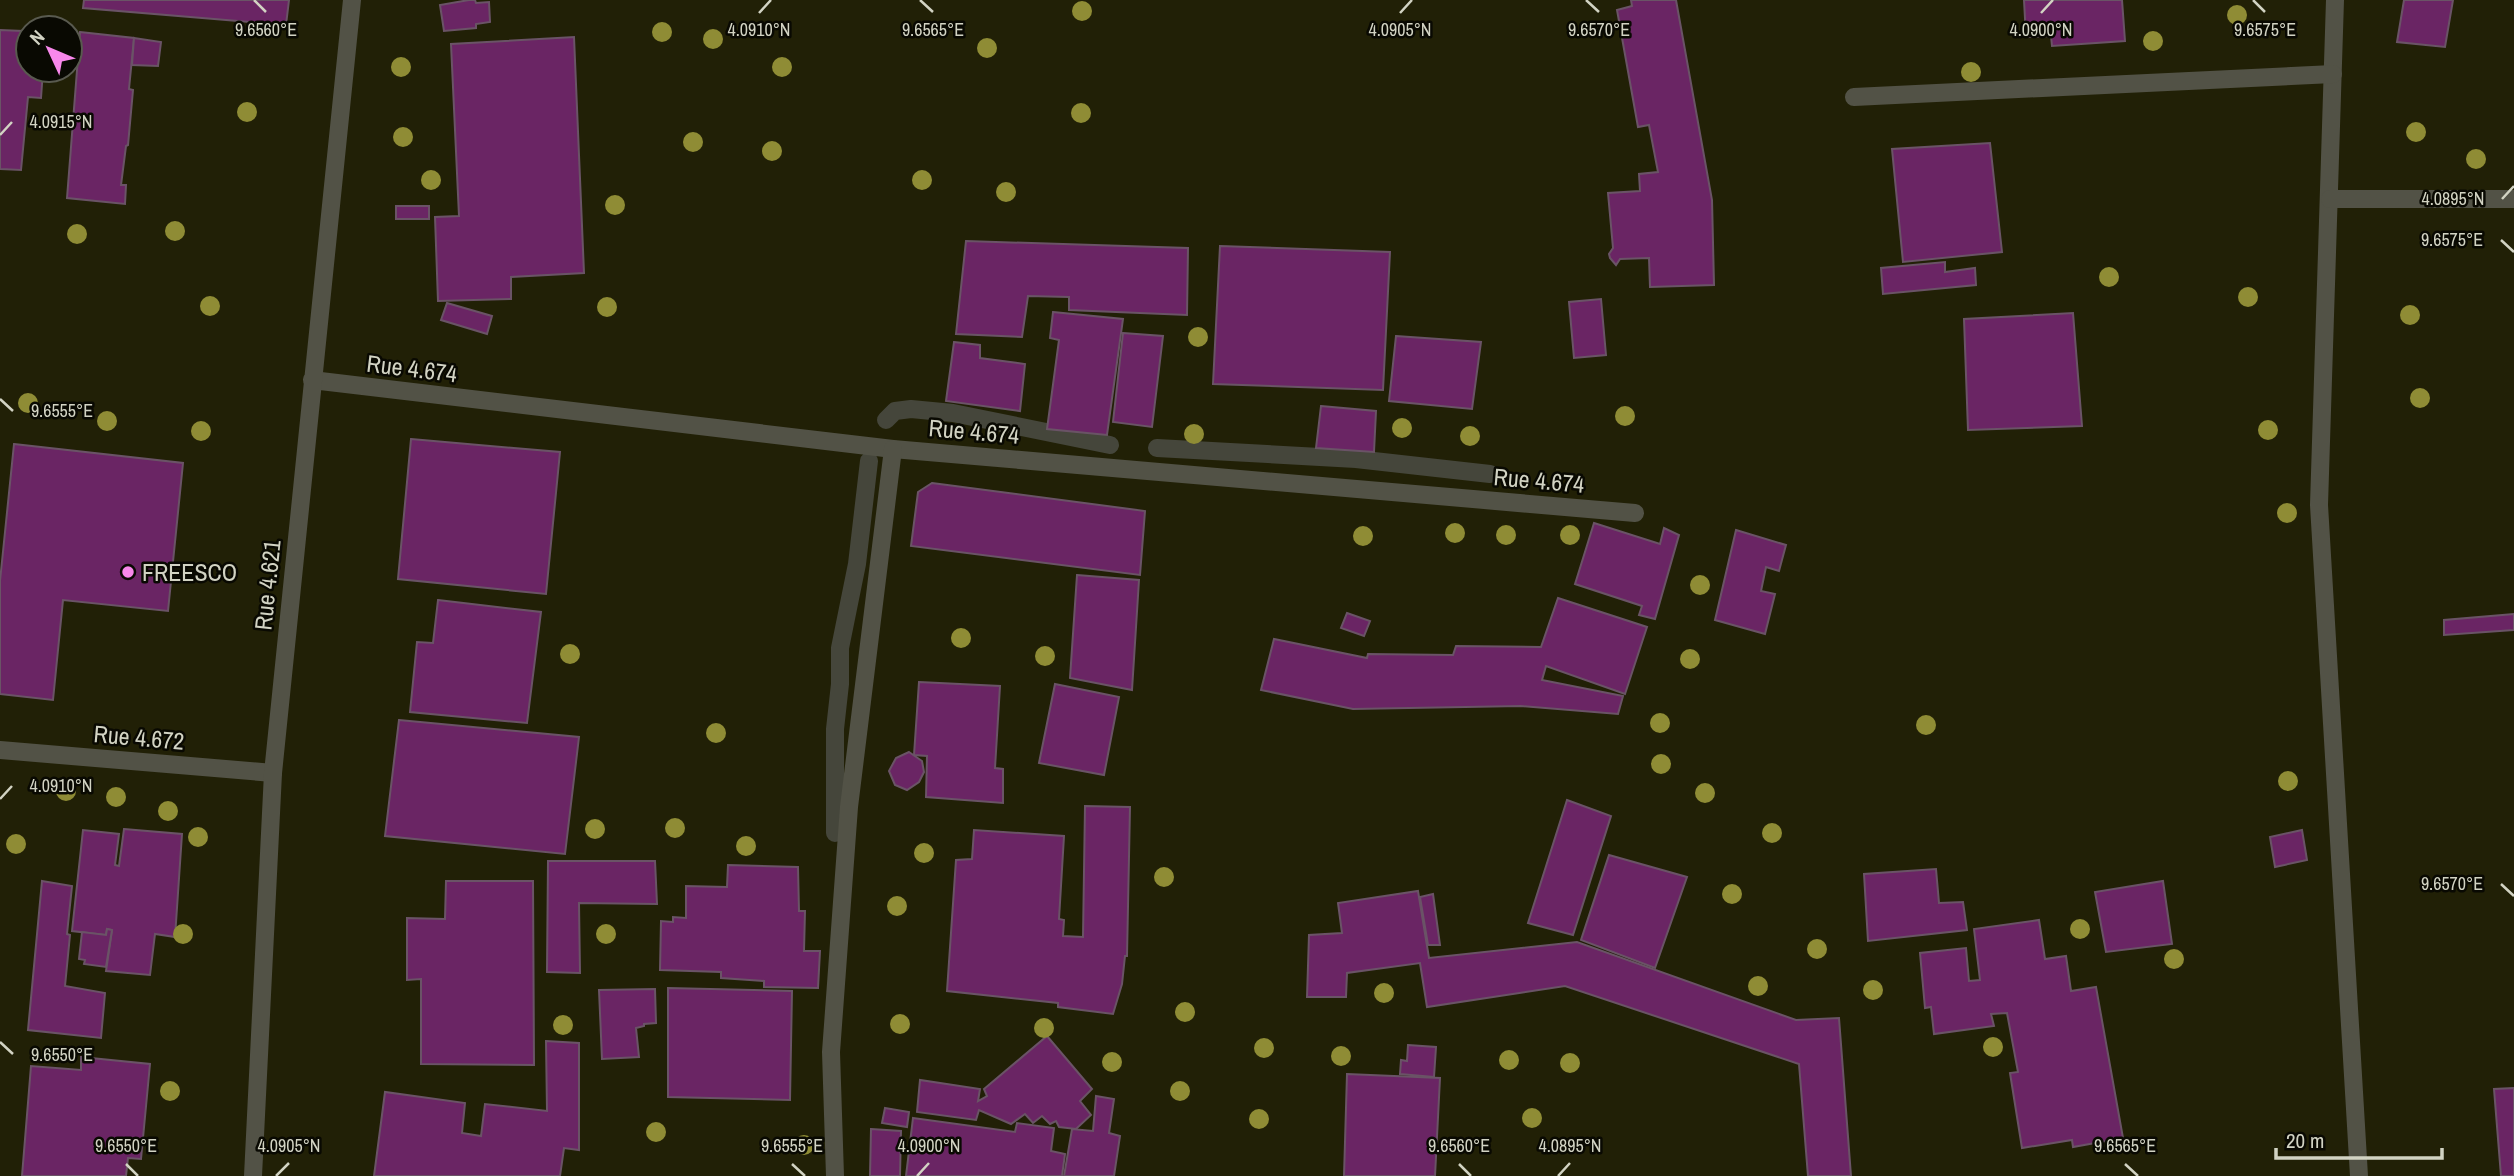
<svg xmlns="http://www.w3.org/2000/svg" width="2514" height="1176" font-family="'Archivo Narrow',sans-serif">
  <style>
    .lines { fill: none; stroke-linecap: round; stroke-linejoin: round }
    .stream { stroke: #45463b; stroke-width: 18 }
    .building { fill: #6a2564; stroke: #6a5366; stroke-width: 2 }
    .minor { stroke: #525246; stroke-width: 18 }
    .tree { fill: #8f8c35 }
    .ticks { fill: none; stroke: #d2d3c3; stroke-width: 2.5 }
    .poi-dot { fill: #f888eb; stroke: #090902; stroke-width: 2.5 }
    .labels { text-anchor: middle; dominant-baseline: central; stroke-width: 5; stroke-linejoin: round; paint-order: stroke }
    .street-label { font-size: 24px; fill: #d2d3c3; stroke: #090902 }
    .poi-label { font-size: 24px; fill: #d2d3c3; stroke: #090902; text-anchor: start }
    .ticks-label { font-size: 18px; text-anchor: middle; fill: #d2d3c3; stroke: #090902; stroke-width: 5; stroke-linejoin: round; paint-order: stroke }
  </style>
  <rect width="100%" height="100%" fill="#212006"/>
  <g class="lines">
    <g class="stream">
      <polyline points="886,420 895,411 911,409 953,413 1110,445"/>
      <polyline points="1157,448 1356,459 1490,474"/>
      <polyline points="835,833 835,729 840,684 840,648 857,564 869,461"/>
    </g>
  </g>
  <g class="building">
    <polygon points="84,0 289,0 286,25 83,8"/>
    <polygon points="469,0 475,0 476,3 489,2 490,22 476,24 476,28 444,31 440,5"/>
    <polygon points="1631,0 1676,0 1712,200 1714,285 1650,287 1649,258 1620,259 1616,265 1610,258 1609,254 1613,248 1608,193 1640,191 1639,174 1658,172 1649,125 1638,127 1617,10 1632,6"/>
    <polygon points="2024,0 2122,0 2125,41 2052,46 2051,36 2026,37"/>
    <polygon points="2404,0 2453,0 2445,47 2397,42"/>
    <polygon points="0,30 23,31 22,52 28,53 28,70 43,70 41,98 28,97 21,170 0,169"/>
    <polygon points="80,32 134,38 129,89 133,90 128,145 126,146 121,185 126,185 125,204 67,198"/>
    <polygon points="574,37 584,273 511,277 511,299 438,301 435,217 459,216 451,44"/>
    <polygon points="134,38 161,42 158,66 132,65"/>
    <polygon points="1990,143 2002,252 1903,262 1892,149"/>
    <rect x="396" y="206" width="33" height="13"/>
    <polygon points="966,241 1188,248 1187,315 1069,310 1069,297 1028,296 1022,337 956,334"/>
    <polygon points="1220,246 1390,252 1383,390 1213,384"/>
    <polygon points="1945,262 1945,272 1975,268 1976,285 1883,294 1881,268"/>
    <polygon points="1601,299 1606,355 1574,358 1569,302"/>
    <polygon points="447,303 492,316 487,334 441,320"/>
    <polygon points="1053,312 1123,319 1107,435 1047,429 1059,340 1050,338"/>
    <polygon points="2073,313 2082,426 1968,430 1964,319"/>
    <polygon points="1123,333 1163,336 1152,427 1113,422"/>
    <polygon points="1396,336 1481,342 1472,409 1389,401"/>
    <polygon points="954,342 980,345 980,358 1025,364 1020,411 946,401"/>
    <polygon points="1321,406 1376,411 1374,452 1316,448"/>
    <polygon points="411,439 560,452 546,594 398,579"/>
    <polygon points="14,444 183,463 168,611 63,600 53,700 0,694 0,581"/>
    <polygon points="932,483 1145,511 1140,575 911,546 918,492"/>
    <polygon points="1594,523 1660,544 1664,528 1679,535 1655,619 1639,615 1642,606 1575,584"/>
    <polygon points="1736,530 1786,545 1779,571 1766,567 1761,591 1775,594 1765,634 1715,620"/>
    <polygon points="1077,575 1139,580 1132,690 1070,678"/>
    <polygon points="1558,598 1647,627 1625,694 1546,666 1542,680 1623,696 1618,714 1521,706 1353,709 1261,690 1274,639 1367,658 1368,654 1453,655 1456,646 1541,647"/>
    <polygon points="438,600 541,612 527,723 410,712 417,642 433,643"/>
    <polygon points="1347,613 1370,621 1364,636 1341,628"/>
    <polygon points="2514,614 2514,630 2444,635 2444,620"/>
    <polygon points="919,682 1000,686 995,768 1003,769 1003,803 926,797 927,756 914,755"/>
    <polygon points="1055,684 1119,697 1104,775 1039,763"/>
    <polygon points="399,720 579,737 565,854 385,836"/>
    <polygon points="909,752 922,761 924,772 919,782 907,790 895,785 889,771 896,758"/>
    <polygon points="1567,800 1611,816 1573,935 1528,923"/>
    <polygon points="1085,806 1130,807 1127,956 1125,956 1122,984 1113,1014 1058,1007 1058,1003 947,991 956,860 972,859 974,830 1064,836 1059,919 1064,920 1063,936 1083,937"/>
    <polygon points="124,829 182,834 175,937 155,934 150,975 106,971 112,930 107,929 106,935 72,931 83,830 119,834 115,865 119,866"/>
    <polygon points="2302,830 2307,860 2275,867 2270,837"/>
    <polygon points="1609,855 1687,877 1655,968 1581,940"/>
    <polygon points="548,861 655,861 657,904 579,903 580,973 547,972"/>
    <polygon points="728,865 798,867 799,911 805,911 804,951 820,951 818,988 764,987 764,981 721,978 721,972 660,970 661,921 673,922 673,917 686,918 686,886 727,887"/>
    <polygon points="1936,869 1939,903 1963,902 1967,930 1868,941 1864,874"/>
    <polygon points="42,881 72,886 67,934 70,935 65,986 105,993 101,1038 28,1030"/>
    <polygon points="446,881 533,881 534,1065 421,1064 421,979 407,980 407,918 445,919"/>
    <polygon points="2163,881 2172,944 2106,952 2095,892"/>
    <polygon points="1418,891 1429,958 1577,942 1796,1020 1839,1018 1851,1176 1808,1176 1799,1064 1565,986 1427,1007 1420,963 1347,973 1346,997 1307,997 1309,935 1342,933 1338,903"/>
    <polygon points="1433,894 1440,945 1428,945 1420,897"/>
    <polygon points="2039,920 2045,959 2066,956 2071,991 2096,987 2123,1138 2073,1147 2072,1140 2022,1148 2010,1073 2018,1072 2007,1013 1991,1014 1994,1026 1934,1034 1931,1007 1925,1008 1920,953 1966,948 1969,981 1980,980 1974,929"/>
    <polygon points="107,929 112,930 106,967 84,964 85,960 79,959 82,932 106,935"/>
    <polygon points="668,988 792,991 790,1100 668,1097"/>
    <polygon points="655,989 656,1023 644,1024 644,1026 636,1028 639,1057 602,1059 599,990"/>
    <polygon points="1047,1036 1092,1089 1080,1101 1091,1115 1076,1129 1059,1127 1056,1121 1050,1124 1042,1116 1033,1123 1025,1114 1011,1124 979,1110 976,1120 917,1112 920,1080 980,1089 978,1101 987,1096 984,1089"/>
    <polygon points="546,1041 579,1043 579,1150 564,1148 560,1176 374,1176 385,1092 465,1103 462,1133 481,1136 485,1104 547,1111"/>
    <polygon points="1408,1045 1436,1047 1434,1077 1400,1074 1401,1060 1407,1061"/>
    <polygon points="81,1057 150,1064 141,1159 128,1158 126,1176 22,1176 31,1066 81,1070"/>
    <polygon points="1347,1074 1440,1078 1435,1176 1344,1176"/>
    <polygon points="2514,1088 2514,1176 2501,1176 2494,1089"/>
    <polygon points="1096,1096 1114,1099 1109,1133 1120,1136 1114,1176 1064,1176 1072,1129 1093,1131"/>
    <polygon points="885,1108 909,1112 907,1127 882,1123"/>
    <polygon points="913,1118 1015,1132 1017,1123 1054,1128 1051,1151 1065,1154 1062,1176 906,1176"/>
    <polygon points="871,1129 901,1131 900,1176 870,1176"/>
  </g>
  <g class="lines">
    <g class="minor">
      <polyline points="2335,0 2319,505 2359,1176"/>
      <polyline points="1854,97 2333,74"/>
      <polyline points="2330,199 2514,199"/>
      <polyline points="312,380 893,449 1635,513"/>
      <polyline points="0,750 273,773"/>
      <polyline points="253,1176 273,773 352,0"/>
      <polyline points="835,1176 831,1052 849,807 893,449"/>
    </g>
  </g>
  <g class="tree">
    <circle cx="1082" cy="11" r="10"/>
    <circle cx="2237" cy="15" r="10"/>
    <circle cx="662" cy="32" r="10"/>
    <circle cx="713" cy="39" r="10"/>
    <circle cx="2153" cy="41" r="10"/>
    <circle cx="987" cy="48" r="10"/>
    <circle cx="401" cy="67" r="10"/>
    <circle cx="782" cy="67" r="10"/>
    <circle cx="1971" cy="72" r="10"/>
    <circle cx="247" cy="112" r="10"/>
    <circle cx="1081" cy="113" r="10"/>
    <circle cx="2416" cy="132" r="10"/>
    <circle cx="403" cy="137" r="10"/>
    <circle cx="693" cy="142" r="10"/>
    <circle cx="772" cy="151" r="10"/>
    <circle cx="2476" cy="159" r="10"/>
    <circle cx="431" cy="180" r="10"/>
    <circle cx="922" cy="180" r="10"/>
    <circle cx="1006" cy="192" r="10"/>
    <circle cx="615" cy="205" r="10"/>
    <circle cx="175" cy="231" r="10"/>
    <circle cx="77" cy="234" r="10"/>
    <circle cx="2109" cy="277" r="10"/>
    <circle cx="2248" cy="297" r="10"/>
    <circle cx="210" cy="306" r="10"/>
    <circle cx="607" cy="307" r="10"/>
    <circle cx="2410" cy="315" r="10"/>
    <circle cx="1198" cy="337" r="10"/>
    <circle cx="2420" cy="398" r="10"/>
    <circle cx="28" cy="403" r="10"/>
    <circle cx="1625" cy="416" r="10"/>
    <circle cx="107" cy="421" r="10"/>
    <circle cx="1402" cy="428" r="10"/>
    <circle cx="2268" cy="430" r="10"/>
    <circle cx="201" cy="431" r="10"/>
    <circle cx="1194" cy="434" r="10"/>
    <circle cx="1470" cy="436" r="10"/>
    <circle cx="2287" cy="513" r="10"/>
    <circle cx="1455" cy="533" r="10"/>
    <circle cx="1506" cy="535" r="10"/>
    <circle cx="1570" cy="535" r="10"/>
    <circle cx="1363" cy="536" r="10"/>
    <circle cx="1700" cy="585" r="10"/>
    <circle cx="961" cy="638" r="10"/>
    <circle cx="570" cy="654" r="10"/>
    <circle cx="1045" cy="656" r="10"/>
    <circle cx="1690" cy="659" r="10"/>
    <circle cx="1660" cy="723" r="10"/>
    <circle cx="1926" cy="725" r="10"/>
    <circle cx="716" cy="733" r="10"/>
    <circle cx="1661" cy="764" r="10"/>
    <circle cx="2288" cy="781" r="10"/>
    <circle cx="66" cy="791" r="10"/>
    <circle cx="1705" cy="793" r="10"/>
    <circle cx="116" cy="797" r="10"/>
    <circle cx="168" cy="811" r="10"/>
    <circle cx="675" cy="828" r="10"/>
    <circle cx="595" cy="829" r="10"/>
    <circle cx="1772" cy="833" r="10"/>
    <circle cx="198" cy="837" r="10"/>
    <circle cx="16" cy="844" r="10"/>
    <circle cx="746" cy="846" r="10"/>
    <circle cx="924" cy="853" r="10"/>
    <circle cx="1164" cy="877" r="10"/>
    <circle cx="1732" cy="894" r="10"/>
    <circle cx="897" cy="906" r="10"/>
    <circle cx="2080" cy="929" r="10"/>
    <circle cx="183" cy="934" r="10"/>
    <circle cx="606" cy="934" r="10"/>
    <circle cx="1817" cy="949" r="10"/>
    <circle cx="2174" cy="959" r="10"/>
    <circle cx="1758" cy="986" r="10"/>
    <circle cx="1873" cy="990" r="10"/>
    <circle cx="1384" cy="993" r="10"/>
    <circle cx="1185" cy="1012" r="10"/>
    <circle cx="900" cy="1024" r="10"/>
    <circle cx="563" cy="1025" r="10"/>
    <circle cx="1044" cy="1028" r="10"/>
    <circle cx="1993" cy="1047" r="10"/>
    <circle cx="1264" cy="1048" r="10"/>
    <circle cx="1341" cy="1056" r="10"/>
    <circle cx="1509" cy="1060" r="10"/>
    <circle cx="1112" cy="1062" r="10"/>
    <circle cx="1570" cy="1063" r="10"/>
    <circle cx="170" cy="1091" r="10"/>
    <circle cx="1180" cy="1091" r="10"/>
    <circle cx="1532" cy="1118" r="10"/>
    <circle cx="1259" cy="1119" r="10"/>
    <circle cx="656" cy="1132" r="10"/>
    <circle cx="804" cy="1145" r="10"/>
  </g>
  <path class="ticks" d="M254 0 266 12M920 0 933 12M1586 0 1599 12M2253 0 2265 12M759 13 771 0M1400 13 1412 0M2041 13 2053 0M0 135 12 122M2502 199 2514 186M2501 240 2514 252M0 399 13 411M0 799 12 786M2501 884 2514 896M0 1042 13 1054M126 1164 138 1176M792 1164 805 1176M1459 1164 1471 1176M2125 1164 2138 1176M276 1176 289 1163M917 1176 929 1163M1558 1176 1570 1163"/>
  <circle class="poi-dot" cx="128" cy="572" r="7"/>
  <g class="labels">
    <g class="street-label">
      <text transform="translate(412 368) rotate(7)">Rue 4.674</text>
      <text transform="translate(974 431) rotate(5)">Rue 4.674</text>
      <text transform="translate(1539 480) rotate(5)">Rue 4.674</text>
      <text transform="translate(267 585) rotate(-84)">Rue 4.621</text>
      <text transform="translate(139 737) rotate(5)">Rue 4.672</text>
    </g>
    <g class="poi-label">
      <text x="142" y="572">FREESCO</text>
    </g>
  </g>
  <g class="ticks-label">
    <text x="266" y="36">9.6560°E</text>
    <text x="933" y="36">9.6565°E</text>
    <text x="1599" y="36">9.6570°E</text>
    <text x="2265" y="36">9.6575°E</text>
    <text x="759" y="36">4.0910°N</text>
    <text x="1400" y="36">4.0905°N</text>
    <text x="2041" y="36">4.0900°N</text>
    <text x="61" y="128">4.0915°N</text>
    <text x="2453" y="205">4.0895°N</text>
    <text x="2452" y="246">9.6575°E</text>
    <text x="62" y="417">9.6555°E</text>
    <text x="61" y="792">4.0910°N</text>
    <text x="2452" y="890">9.6570°E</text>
    <text x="62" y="1061">9.6550°E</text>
    <text x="289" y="1152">4.0905°N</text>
    <text x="929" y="1152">4.0900°N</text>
    <text x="1570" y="1152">4.0895°N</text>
    <text x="126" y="1152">9.6550°E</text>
    <text x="792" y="1152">9.6555°E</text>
    <text x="1459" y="1152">9.6560°E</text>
    <text x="2125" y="1152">9.6565°E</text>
  </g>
  <g transform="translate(49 49) rotate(314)"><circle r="33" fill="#090902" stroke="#595a4f" stroke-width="2"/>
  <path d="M0-5L12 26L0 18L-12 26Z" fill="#f888eb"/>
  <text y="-10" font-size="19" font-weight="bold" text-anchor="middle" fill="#d2d3c3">N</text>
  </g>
  <path d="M2276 1148v10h166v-10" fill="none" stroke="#d2d3c3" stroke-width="3.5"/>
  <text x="2286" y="1148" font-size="21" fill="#d2d3c3" stroke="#090902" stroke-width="5" paint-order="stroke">20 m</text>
</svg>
